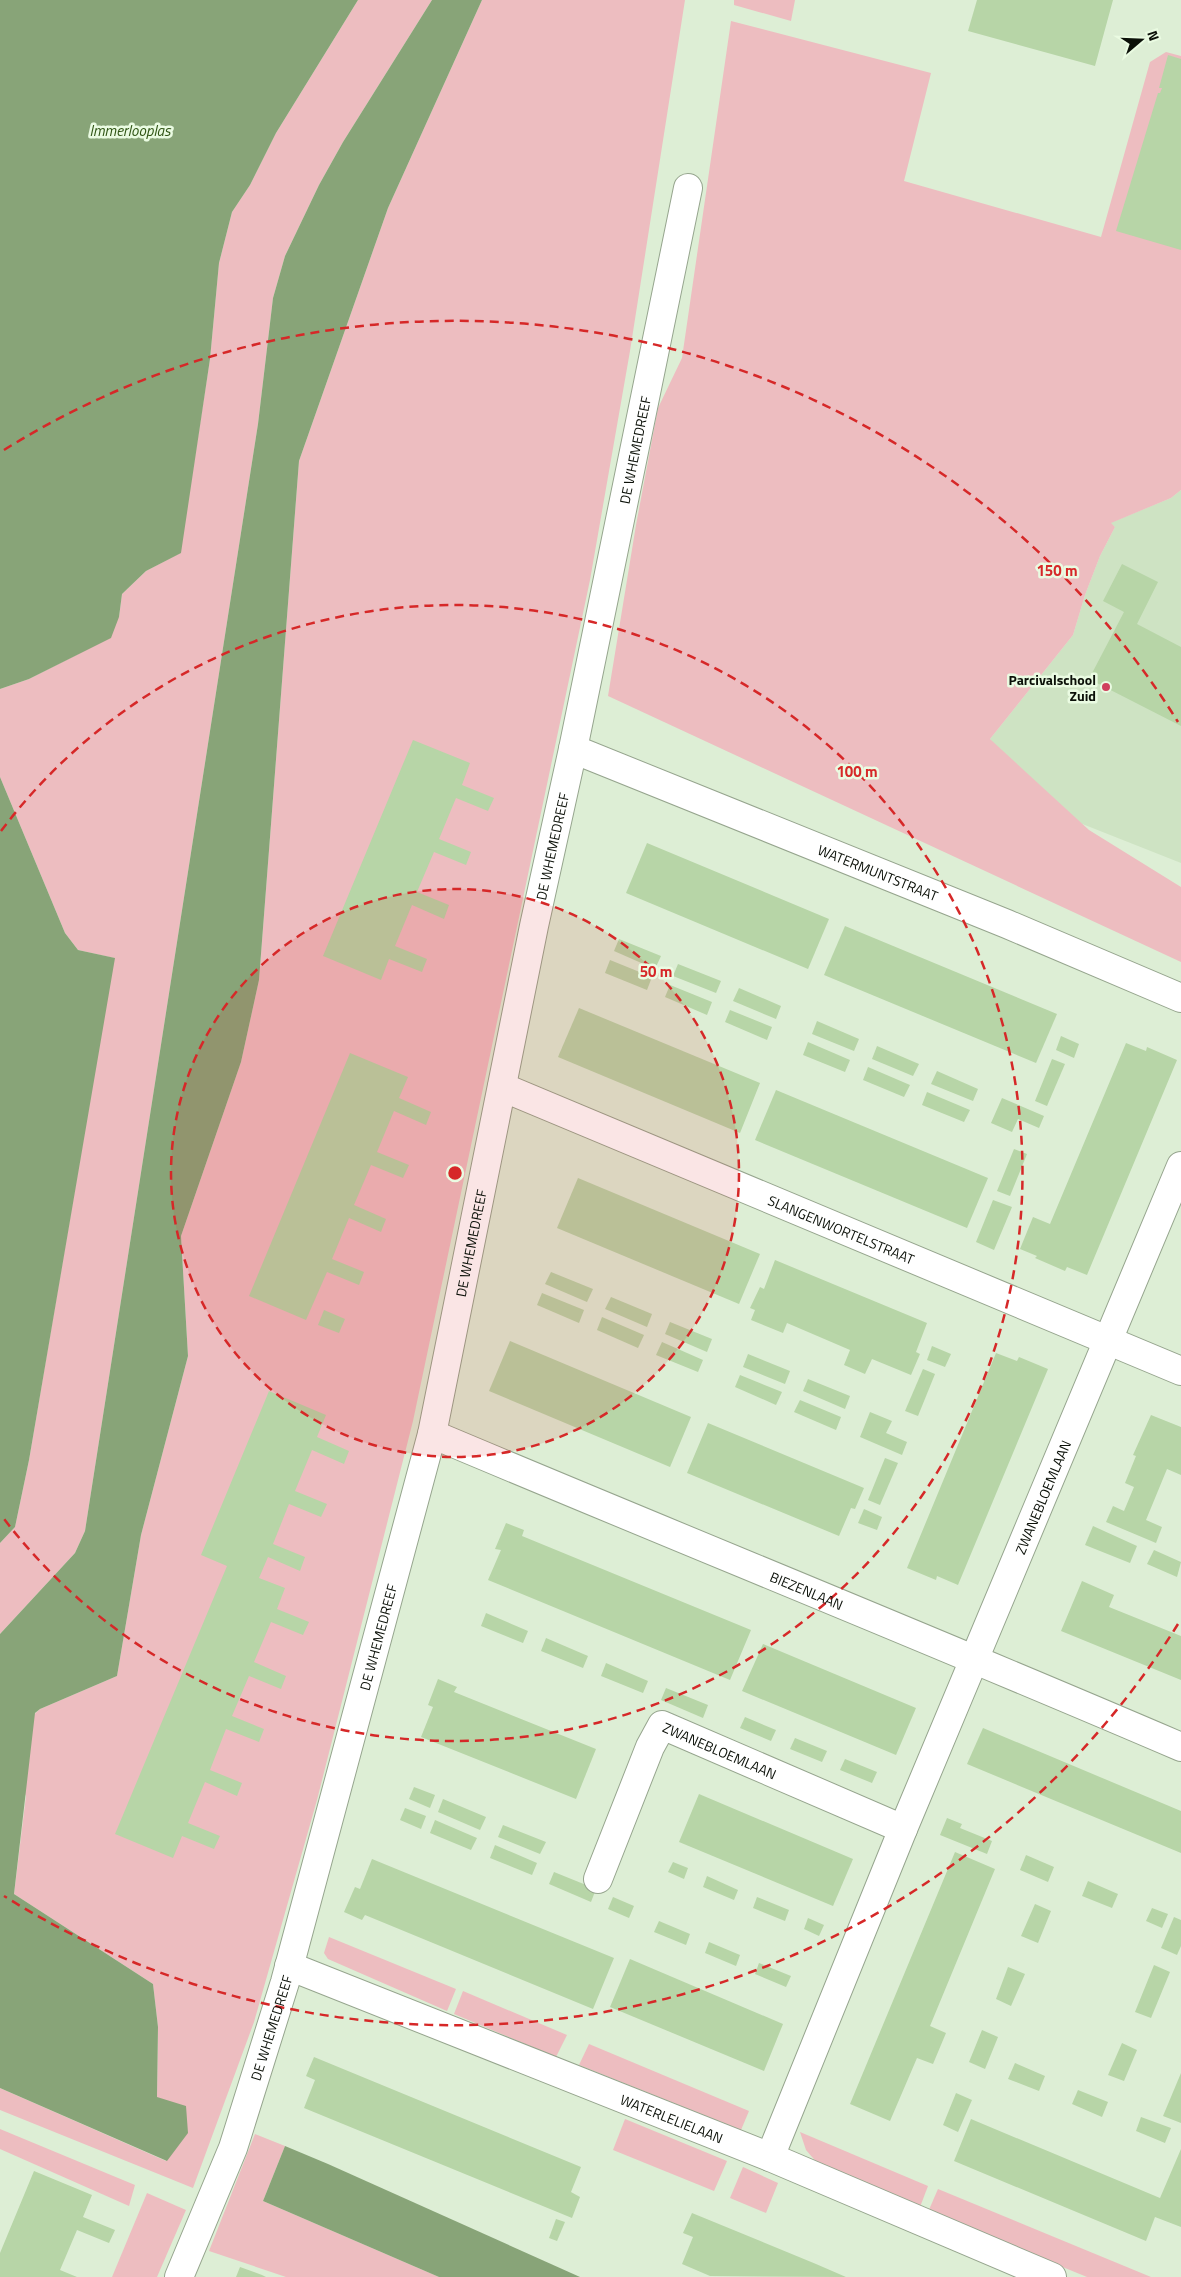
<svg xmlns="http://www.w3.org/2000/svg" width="1181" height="2277" font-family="'Titillium Web',sans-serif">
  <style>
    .built { fill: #cee3c3 }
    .green { fill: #edbdc0 }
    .water { fill: #88a478 }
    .building { fill: #b7d5a7 }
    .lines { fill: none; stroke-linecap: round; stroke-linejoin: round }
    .minor-casing { stroke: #96a58e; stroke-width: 30 }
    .minor { stroke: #fff; stroke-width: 28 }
    .ring { fill: none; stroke: #d62828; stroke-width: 2.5; stroke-dasharray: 9 6 }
    .poi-dot { fill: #d0405d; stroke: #eafbe2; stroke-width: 2 }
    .labels { text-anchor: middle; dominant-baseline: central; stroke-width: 5; stroke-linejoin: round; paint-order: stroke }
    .street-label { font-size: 14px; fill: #0b1008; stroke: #eafbe2 }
    .poi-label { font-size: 14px; font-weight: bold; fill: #0b1008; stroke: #eafbe2; text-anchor: end }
    .water-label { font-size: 15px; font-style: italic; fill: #2f5414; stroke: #eafbe2 }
    .centre { fill: #d62828; stroke: #eafbe2; stroke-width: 2.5 }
    .ring-label { font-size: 15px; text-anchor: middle; font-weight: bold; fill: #d62828; stroke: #eafbe2; stroke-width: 5; stroke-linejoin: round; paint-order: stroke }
  </style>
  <rect width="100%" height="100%" fill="#ddeed5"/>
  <polygon class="built" points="1181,490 1181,863 1047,810 990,739 1073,635 1085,595 1100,556 1115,527 1110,523 1171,498"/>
  <g class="green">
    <polygon points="358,0 432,0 343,142 319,185 285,256 273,298 258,424 85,1531 75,1553 0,1634 0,1543 15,1527 29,1460 114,958 78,950 65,933 0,777 0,689 29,679 78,654 119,617 122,594 146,571 180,553 210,359 219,263 232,212 250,185 276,133"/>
    <polygon points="482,0 685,0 630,351 590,580 413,1421 317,1800 254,2022 193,2188 0,2110 0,2088 166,2161 157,2097 158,2027 153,1984 14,1894 26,1796 0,1746 40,1709 117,1676 141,1535 188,1356 181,1236 241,1062 259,980 299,461 388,208"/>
    <polygon points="734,0 795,0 791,21 734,5"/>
    <polygon points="731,21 931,73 904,181 1101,237 1150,62 1166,52 1181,56 1181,490 1171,498 1111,523 1115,527 1100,556 1085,595 1073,635 990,739 1089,830 1181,887 1181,962 608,696 636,525 658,408 682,358"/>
    <polygon points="329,1937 456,1989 447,2011 328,1959 324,1953"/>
    <polygon points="463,1991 567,2035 556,2057 454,2014"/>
    <polygon points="589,2044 749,2111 741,2130 579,2065"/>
    <polygon points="625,2119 727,2161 714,2191 613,2150"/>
    <polygon points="0,2129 135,2185 129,2206 0,2149"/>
    <polygon points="800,2132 928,2186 920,2207 819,2165 806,2150"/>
    <polygon points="255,2134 285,2146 263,2201 439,2277 286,2277 209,2251"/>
    <polygon points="743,2167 778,2183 766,2213 730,2198"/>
    <polygon points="938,2189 1151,2277 1087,2277 928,2212"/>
    <polygon points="147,2193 186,2210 157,2277 112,2277"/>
  </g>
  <g class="water">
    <polygon points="0,0 358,0 276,133 250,185 232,212 219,263 210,359 181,553 146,571 122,594 119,617 111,638 29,679 0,689"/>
    <polygon points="432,0 482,0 388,208 299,461 259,980 241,1062 181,1236 188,1356 141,1535 117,1676 40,1709 35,1713 14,1894 153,1984 158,2027 157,2097 186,2106 188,2133 167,2161 0,2088 0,1634 75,1553 85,1531 258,424 273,298 285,256 319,185 343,142"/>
    <polygon points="0,777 65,933 78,950 115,958 29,1460 15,1527 0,1543"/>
    <polygon points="285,2146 328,2164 580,2277 439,2277 263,2201"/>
  </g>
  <g class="building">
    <polygon points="977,0 1113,0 1095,66 968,31"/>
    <polygon points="1168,55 1181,59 1181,250 1116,231 1158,93 1160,93 1162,88 1159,88"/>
    <polygon points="1122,564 1158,582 1137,624 1181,647 1181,726 1089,679 1124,612 1103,601"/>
    <polygon points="413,740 470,763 462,785 494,798 488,811 456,798 439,839 471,852 466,865 434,852 417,892 449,905 444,919 412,905 395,946 427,959 422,972 389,959 381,980 323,956"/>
    <polygon points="647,843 829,919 808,969 626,893"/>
    <polygon points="845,926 1057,1014 1036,1063 824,975"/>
    <polygon points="619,939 661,956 655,969 614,951"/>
    <polygon points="610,960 652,977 647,990 605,973"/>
    <polygon points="678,964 721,981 716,993 673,976"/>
    <polygon points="670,985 712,1002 707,1015 665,997"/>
    <polygon points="739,988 781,1006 776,1019 733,1001"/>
    <polygon points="579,1008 760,1083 740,1133 558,1057"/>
    <polygon points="730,1010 772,1027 767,1040 725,1022"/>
    <polygon points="817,1021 859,1039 854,1051 812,1034"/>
    <polygon points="1061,1036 1079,1044 1074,1058 1056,1050"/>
    <polygon points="808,1042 850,1060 845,1072 803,1055"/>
    <polygon points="1126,1043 1146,1051 1147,1047 1177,1060 1087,1275 1067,1267 1065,1271 1035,1258 1037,1256 1020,1249 1033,1217 1050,1224"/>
    <polygon points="877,1046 919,1064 913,1076 872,1059"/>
    <polygon points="350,1053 408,1077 399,1098 431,1112 426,1125 394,1111 377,1152 409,1165 403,1178 371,1165 354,1205 386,1219 381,1232 349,1218 332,1259 364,1272 359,1285 327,1272 306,1320 249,1296"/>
    <polygon points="1052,1059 1065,1064 1047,1106 1035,1101"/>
    <polygon points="868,1067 910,1085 904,1097 863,1080"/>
    <polygon points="937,1071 978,1089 973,1101 931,1084"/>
    <polygon points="776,1090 988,1178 967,1228 755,1140"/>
    <polygon points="927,1092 970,1110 964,1122 922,1105"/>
    <polygon points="1002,1098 1044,1116 1039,1128 1018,1119 1012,1132 991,1123"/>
    <polygon points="1014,1149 1027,1154 1010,1196 997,1191"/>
    <polygon points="578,1178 760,1254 739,1304 557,1228"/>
    <polygon points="993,1200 1012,1207 994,1250 976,1242"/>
    <polygon points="775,1260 927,1323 916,1352 920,1354 911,1375 872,1359 865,1374 844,1365 850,1350 787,1323 783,1333 751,1320 755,1310 750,1308 760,1287 764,1289"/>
    <polygon points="551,1272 593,1289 587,1302 545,1284"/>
    <polygon points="542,1293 584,1310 579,1323 537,1305"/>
    <polygon points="611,1297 652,1314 647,1327 605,1309"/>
    <polygon points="324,1310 345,1319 339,1333 318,1325"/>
    <polygon points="602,1317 644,1335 638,1348 597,1330"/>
    <polygon points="670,1322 712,1339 707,1352 665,1334"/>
    <polygon points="510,1341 691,1417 670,1467 489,1391"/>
    <polygon points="662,1342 703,1360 698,1372 656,1355"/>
    <polygon points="932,1346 951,1354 945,1367 927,1360"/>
    <polygon points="996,1353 1017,1361 1019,1357 1048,1369 958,1585 937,1576 936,1580 907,1568"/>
    <polygon points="748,1354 790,1371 785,1384 743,1367"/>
    <polygon points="923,1369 935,1374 918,1416 905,1411"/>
    <polygon points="740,1375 782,1392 776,1405 735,1387"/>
    <polygon points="808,1379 850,1396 845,1409 803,1391"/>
    <polygon points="269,1391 326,1415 317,1437 349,1451 344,1464 312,1450 295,1491 327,1504 321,1517 289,1504 273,1544 305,1557 300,1571 268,1557 259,1578 285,1588 277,1609 309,1622 303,1635 271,1622 254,1662 286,1676 281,1689 249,1676 232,1716 264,1729 259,1742 226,1729 210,1770 242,1783 237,1796 205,1782 188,1823 220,1836 214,1849 182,1836 173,1858 115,1834 227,1566 201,1555"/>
    <polygon points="800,1400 841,1417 836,1430 794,1412"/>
    <polygon points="870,1412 892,1421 886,1433 907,1442 902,1455 860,1437"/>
    <polygon points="1151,1415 1181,1427 1181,1475 1167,1469 1146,1520 1162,1527 1156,1543 1106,1522 1113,1506 1124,1511 1134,1487 1125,1483 1136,1456 1133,1455"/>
    <polygon points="708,1423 864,1488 855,1509 851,1508 839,1536 687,1473"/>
    <polygon points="885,1458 898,1463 880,1505 868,1500"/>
    <polygon points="864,1509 882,1517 877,1530 858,1523"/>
    <polygon points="506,1523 524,1530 522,1536 751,1630 730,1680 488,1580 501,1550 495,1549"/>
    <polygon points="1093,1526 1137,1546 1130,1563 1085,1545"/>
    <polygon points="1154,1550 1181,1562 1177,1577 1147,1564"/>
    <polygon points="1082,1581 1114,1595 1109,1607 1181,1636 1181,1680 1061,1631"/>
    <polygon points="486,1613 528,1631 523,1643 481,1626"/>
    <polygon points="546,1638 588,1656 583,1668 541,1651"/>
    <polygon points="763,1644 916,1708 896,1755 742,1691"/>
    <polygon points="606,1663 648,1681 643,1693 601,1676"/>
    <polygon points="438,1679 457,1687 454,1692 596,1749 576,1799 421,1737 433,1707 428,1705"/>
    <polygon points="666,1688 708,1705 703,1718 661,1700"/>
    <polygon points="745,1717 776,1730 771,1741 740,1728"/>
    <polygon points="983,1728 1181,1811 1181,1853 967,1764"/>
    <polygon points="795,1738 827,1751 822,1762 790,1749"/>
    <polygon points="845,1759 877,1772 872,1783 840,1770"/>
    <polygon points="414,1787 435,1795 430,1808 409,1799"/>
    <polygon points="699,1794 853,1859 833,1906 679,1842"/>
    <polygon points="443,1799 486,1817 480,1830 438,1812"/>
    <polygon points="405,1808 426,1816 421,1829 400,1820"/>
    <polygon points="947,1818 962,1824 960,1828 992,1841 987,1854 940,1835"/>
    <polygon points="435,1820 477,1838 471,1850 430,1833"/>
    <polygon points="503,1825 546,1842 540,1854 498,1837"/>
    <polygon points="495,1845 537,1863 532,1875 490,1858"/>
    <polygon points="955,1852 995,1869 930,2026 946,2033 933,2064 917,2058 890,2121 850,2104"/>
    <polygon points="1026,1855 1054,1867 1048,1882 1020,1870"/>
    <polygon points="372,1859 614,1958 593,2009 365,1915 362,1920 344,1912 355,1887 360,1889"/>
    <polygon points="673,1862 688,1868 684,1879 668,1872"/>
    <polygon points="554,1872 596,1889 591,1902 549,1884"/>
    <polygon points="707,1876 738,1890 734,1900 703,1887"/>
    <polygon points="1088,1881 1118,1894 1112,1908 1082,1896"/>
    <polygon points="613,1897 634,1906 629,1918 608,1909"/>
    <polygon points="757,1897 789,1910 785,1921 753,1908"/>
    <polygon points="1035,1904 1051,1911 1038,1943 1021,1936"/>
    <polygon points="1152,1908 1168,1914 1162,1928 1146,1921"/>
    <polygon points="1174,1917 1181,1920 1181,1946 1177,1955 1161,1948"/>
    <polygon points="808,1918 824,1925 819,1936 804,1929"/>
    <polygon points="659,1921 690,1934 686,1945 654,1932"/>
    <polygon points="709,1942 740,1955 736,1966 705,1953"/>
    <polygon points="630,1959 783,2024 764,2071 610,2007"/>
    <polygon points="759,1963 791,1976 786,1987 755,1974"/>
    <polygon points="1154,1965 1170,1972 1151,2018 1135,2012"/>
    <polygon points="1008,1967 1025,1974 1011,2006 996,1999"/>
    <polygon points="982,2030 998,2037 985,2069 969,2062"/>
    <polygon points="1122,2043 1137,2050 1124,2081 1108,2075"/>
    <polygon points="314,2057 581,2167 571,2192 580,2197 572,2218 304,2108 315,2080 306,2076"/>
    <polygon points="1015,2063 1045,2076 1039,2091 1008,2079"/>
    <polygon points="1181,2073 1181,2123 1163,2116"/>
    <polygon points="1078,2090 1108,2102 1102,2117 1072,2104"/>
    <polygon points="956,2093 972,2100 958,2132 943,2125"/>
    <polygon points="1141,2117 1171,2128 1165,2143 1136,2131"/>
    <polygon points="971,2119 1160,2198 1181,2149 1181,2227 1155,2217 1146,2241 954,2161"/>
    <polygon points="34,2171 92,2195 83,2217 115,2230 109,2243 77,2230 60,2270 77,2277 0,2277 0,2253"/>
    <polygon points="692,2213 816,2264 846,2277 710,2276 682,2264 693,2237 683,2233"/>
    <polygon points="556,2219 565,2222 557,2241 549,2238"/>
    <polygon points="240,2267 262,2275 266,2277 236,2277"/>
  </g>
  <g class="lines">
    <g class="minor-casing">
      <g id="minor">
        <path id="s1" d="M573 749 1007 924 1181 998"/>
        <path id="s2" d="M502 1087 1181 1371"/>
        <path id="s3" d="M432 1434C681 1539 932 1640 1181 1747"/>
        <path id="s4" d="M598 1879 650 1747 662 1725 903 1829"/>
        <path id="s5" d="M289 1966 770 2157 1052 2277"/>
        <path id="s6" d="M770 2157 903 1829 1181 1166"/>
        <path id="s7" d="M179 2277 233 2148 285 1982 432 1434 534 926 573 749 688 188"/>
      </g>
    </g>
    <use href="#minor" class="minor"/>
  </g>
  <circle cx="455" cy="1173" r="284" fill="#d62828" fill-opacity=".12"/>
  <g class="ring">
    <circle cx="455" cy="1173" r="284"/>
    <path d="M1 831A568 568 0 1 1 1 1515"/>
    <path d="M1178 1624A852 852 0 0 1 4 1896M4 450A852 852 0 0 1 1178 722"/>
  </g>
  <circle class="poi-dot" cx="1106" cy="687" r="5"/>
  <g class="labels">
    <g class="street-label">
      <text stroke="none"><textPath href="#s7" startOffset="1886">DE WHEMEDREEF</textPath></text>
      <text stroke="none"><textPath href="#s7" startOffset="1481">DE WHEMEDREEF</textPath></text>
      <text stroke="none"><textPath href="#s1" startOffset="329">WATERMUNTSTRAAT</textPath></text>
      <text stroke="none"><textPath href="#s2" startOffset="368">SLANGENWORTELSTRAAT</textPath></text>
      <text stroke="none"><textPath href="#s7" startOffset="1076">DE WHEMEDREEF</textPath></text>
      <text stroke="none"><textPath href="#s6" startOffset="714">ZWANEBLOEMLAAN</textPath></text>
      <text stroke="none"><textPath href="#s3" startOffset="406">BIEZENLAAN</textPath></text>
      <text stroke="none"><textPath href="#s7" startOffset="671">DE WHEMEDREEF</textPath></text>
      <text stroke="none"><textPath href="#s4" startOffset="230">ZWANEBLOEMLAAN</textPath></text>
      <text stroke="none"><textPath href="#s7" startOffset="266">DE WHEMEDREEF</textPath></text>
      <text stroke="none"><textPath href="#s5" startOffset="412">WATERLELIELAAN</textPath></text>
    </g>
    <g class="poi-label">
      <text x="1096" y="679">Parcivalschool<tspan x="1096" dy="16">Zuid</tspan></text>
    </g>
    <g class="water-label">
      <text x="130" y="130">Immerlooplas</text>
    </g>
  </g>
  <circle cx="455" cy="1173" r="8" class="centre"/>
  <g class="ring-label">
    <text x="1057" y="576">150 m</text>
    <text x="857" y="777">100 m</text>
    <text x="656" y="977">50 m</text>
  </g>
  <g transform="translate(1141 40) rotate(71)" stroke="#eafbe2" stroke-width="4" paint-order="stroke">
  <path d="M0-4L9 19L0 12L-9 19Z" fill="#0b1008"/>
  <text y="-8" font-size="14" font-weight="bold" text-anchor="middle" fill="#0b1008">N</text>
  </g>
</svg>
